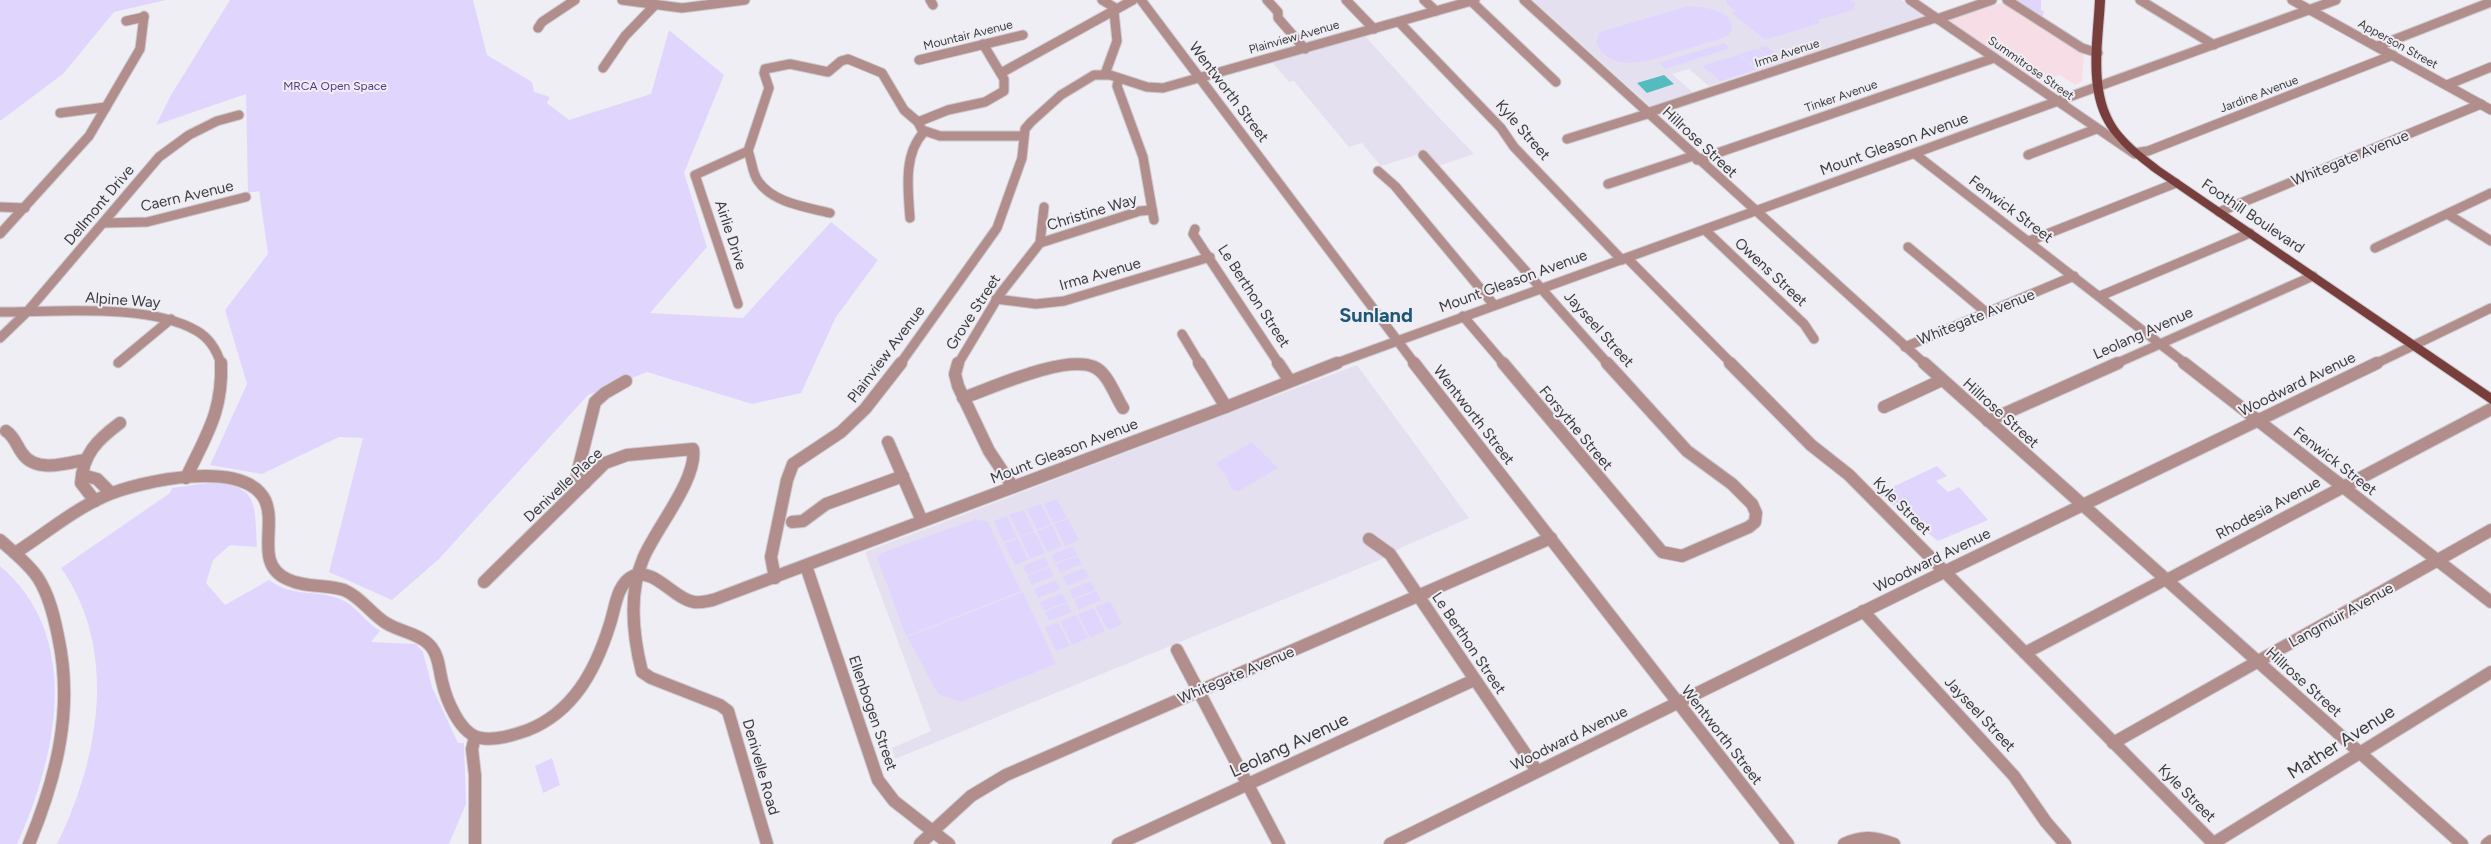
<svg xmlns="http://www.w3.org/2000/svg" width="2491" height="844" font-family="Figtree,sans-serif">
  <style>
    .commercial { fill: #f7dee6 }
    .built { fill: #e4e0ef }
    .green { fill: #e0d6fd }
    .water { fill: #54bcbf }
    .lines { fill: none; stroke-linecap: round; stroke-linejoin: round }
    .minor-far1-casing { stroke: #cccad0; stroke-width: 11 }
    .minor-casing { stroke: #cccad0; stroke-width: 14 }
    .major-casing { stroke: #cccad0; stroke-width: 2 }
    .minor-far1 { stroke: #b18e8b; stroke-width: 9 }
    .minor { stroke: #b18e8b; stroke-width: 12 }
    .major { fill: #783e3b; fill-rule: evenodd }
    .labels { text-anchor: middle; dominant-baseline: central; stroke-width: 4; stroke-linejoin: round; paint-order: stroke }
    .far-street-label { font-size: 12px; fill: #3c3c3e; stroke: #f0eef5 }
    .far-park-label { font-size: 12px; fill: #563a88; stroke: #f0eef5 }
    .street-label { font-size: 15px; fill: #3c3c3e; stroke: #f0eef5 }
    .near-street-label { font-size: 18px; fill: #3c3c3e; stroke: #f0eef5 }
    .district-label { font-size: 20px; font-weight: bold; fill: #1c5777; stroke: #f0eef5 }
  </style>
  <rect width="100%" height="100%" fill="#f0eef5"/>
  <polygon class="commercial" points="2005,2 2084,52 2082,81 2075,85 2060,75 2040,82 1947,19"/>
  <g class="built">
    <polygon points="1533,0 1901,0 1923,16 1805,55 1797,49 1793,50 1798,57 1709,86 1689,69 1672,74 1694,93 1651,107"/>
    <polygon points="1365,36 1431,109 1474,154 1438,166 1426,152 1381,166 1362,143 1349,147 1294,81 1289,82 1272,62"/>
    <polygon points="1357,365 1469,518 1396,550 1382,559 895,759 892,748 931,731 865,552"/>
  </g>
  <g class="green">
    <polygon points="0,0 166,0 114,12 63,74 0,121"/>
    <polygon points="230,0 473,0 487,55 532,82 534,92 550,97 547,103 569,120 651,94 669,30 724,75 684,173 707,247 650,313 743,318 831,222 878,260 836,317 801,393 752,404 647,372 588,395 439,559 392,600 329,572 363,438 339,437 262,474 210,465 247,384 225,310 268,254 259,191 248,193 246,94 156,125 171,95"/>
    <polygon points="1727,0 1850,0 1855,3 1853,10 1818,20 1820,23 1765,40 1732,13 1736,12 1726,3"/>
    <polygon points="2011,0 2041,0 2041,10 2044,11 2042,20"/>
    <path d="M1688 6C1703 6 1743 12 1729 35 1713 42 1696 46 1680 51 1654 59 1611 77 1596 42L1600 32Z"/>
    <polygon points="1724,43 1730,48 1666,69 1659,63"/>
    <polygon points="1766,46 1785,60 1758,69 1739,54 1757,49 1767,56 1758,48"/>
    <polygon points="1738,55 1757,69 1721,81 1702,66 1720,60 1730,68 1721,60"/>
    <polygon points="1252,442 1278,468 1239,491 1232,489 1225,475 1217,465 1218,462"/>
    <polygon points="1937,466 1947,476 1936,481 1948,492 1959,487 1988,520 1938,541 1882,496 1882,492"/>
    <path d="M208 483C260 484 254 504 257 547L230 545 213 560 206 583 225 605 269 580C293 598 315 589 340 599 356 605 365 622 380 631L371 642 416 644 423 652 432 687 458 743H464L466 804 449 844H57C99 759 119 650 61 568L170 493 172 488Z"/>
    <polygon points="1057,499 1067,518 1053,523 1044,504"/>
    <polygon points="1041,504 1051,524 1037,530 1027,509"/>
    <polygon points="1024,510 1034,531 1020,536 1009,515"/>
    <polygon points="1007,516 1017,537 1003,542 994,521"/>
    <polygon points="976,519 988,522 1021,591 906,636 877,558 881,553"/>
    <polygon points="1068,519 1079,540 1065,546 1054,524"/>
    <polygon points="1052,525 1062,546 1047,552 1037,531"/>
    <polygon points="1035,532 1045,553 1030,559 1020,537"/>
    <polygon points="1018,538 1028,560 1015,565 1004,544"/>
    <polygon points="1073,546 1077,555 1055,563 1051,555"/>
    <polygon points="1078,556 1082,564 1060,573 1056,564"/>
    <polygon points="1045,557 1049,566 1027,575 1023,566"/>
    <path d="M0 566C84 637 56 758 17 844H0Z"/>
    <polygon points="1049,567 1054,576 1032,585 1027,576"/>
    <polygon points="1084,568 1089,577 1067,586 1062,577"/>
    <polygon points="1056,580 1061,589 1038,598 1034,589"/>
    <polygon points="1091,581 1095,590 1073,599 1069,590"/>
    <polygon points="1096,591 1101,600 1079,610 1074,600"/>
    <polygon points="1023,592 1056,664 961,702 938,694 907,637"/>
    <polygon points="1062,593 1067,602 1044,611 1040,602"/>
    <polygon points="1110,601 1122,624 1108,630 1095,607"/>
    <polygon points="1067,603 1072,612 1049,621 1045,612"/>
    <polygon points="1094,608 1105,631 1090,638 1078,614"/>
    <polygon points="1076,615 1088,638 1072,645 1060,621"/>
    <polygon points="1058,622 1070,646 1056,651 1045,627"/>
    <polygon points="552,758 560,785 543,793 535,766"/>
  </g>
  <polygon class="water" points="1664,75 1674,84 1647,93 1637,83"/>
  <g class="lines">
    <g class="minor-far1-casing">
      <g id="minor-far1">
        <polyline points="622,0 682,8 745,0"/>
        <polyline points="930,0 933,5"/>
        <polyline points="1102,0 1117,9"/>
        <polyline points="1141,0 1415,364"/>
        <polyline points="1267,0 1278,12 1278,18 1305,49"/>
        <polyline points="1346,0 1374,29"/>
        <polyline points="1424,0 1436,11"/>
        <polyline points="1524,0 1925,364"/>
        <polyline points="1910,0 2135,154"/>
        <polyline points="2007,0 2082,48 2098,53"/>
        <polyline points="2140,0 2214,45"/>
        <polyline points="2292,0 2491,110"/>
        <polyline points="1471,1 1556,82"/>
        <polyline points="1937,19 1992,0"/>
        <polyline points="126,21 144,17"/>
        <polyline points="1399,22 1501,128 1514,147 1622,260"/>
        <polyline points="538,28 542,22 575,0"/>
        <polyline points="2378,46 2491,2"/>
        <polyline points="919,60 1023,35"/>
        <polyline points="603,68 625,36 654,6"/>
        <polyline points="1001,73 1133,0"/>
        <polyline points="1105,74 1117,41 1114,12"/>
        <polyline points="1119,79 1117,86 1143,157 1154,220"/>
        <polyline points="2447,85 2491,67"/>
        <polyline points="60,113 106,107"/>
        <polyline points="1647,113 1935,18"/>
        <polyline points="918,122 948,110 985,102 1004,91 1004,79 983,44"/>
        <polyline points="1567,139 1647,114"/>
        <path d="M748 151C752 161 752 173 758 181 773 203 806 207 830 213"/>
        <polyline points="2134,153 2148,151 2393,55"/>
        <polyline points="1915,154 2160,344"/>
        <polyline points="1423,155 1608,364"/>
        <polyline points="2028,155 2096,129"/>
        <polyline points="1697,160 1994,58"/>
        <polyline points="1378,171 1395,186 1494,305"/>
        <polyline points="1608,184 1693,156"/>
        <polyline points="0,207 25,208"/>
        <polyline points="2219,212 2481,104"/>
        <polyline points="2449,215 2491,241"/>
        <path d="M910 218C908 190 903 154 924 132"/>
        <polyline points="104,223 147,222 246,197"/>
        <polyline points="1195,229 1193,234 1279,364"/>
        <polyline points="1705,230 1804,324 1814,339"/>
        <polyline points="0,234 89,136 140,49 144,16"/>
        <polyline points="2029,241 2176,183"/>
        <polyline points="1040,243 1140,211 1152,210"/>
        <polyline points="1908,247 1987,313"/>
        <polyline points="2375,248 2491,193"/>
        <polyline points="1627,258 1732,364"/>
        <polyline points="2100,296 2250,233"/>
        <polyline points="996,299 1036,304 1064,301 1210,257"/>
        <polyline points="738,304 695,175 748,151 769,88 764,73 765,69 790,64 828,72 841,61 848,59 882,73 904,110 918,122 922,130 940,136 1023,136"/>
        <path d="M0 312C55 312 149 303 197 331 209 338 217 351 221 364"/>
        <polyline points="1463,316 1504,364"/>
        <polyline points="1182,334 1200,364"/>
        <polyline points="0,338 27,312 159,157 189,135 217,121 239,115"/>
        <polyline points="2160,344 2186,364"/>
        <polyline points="1905,347 2074,276"/>
        <polyline points="118,363 171,319"/>
        <polyline points="900,364 997,228 1022,158 1025,129 1031,122 1061,95 1094,75 1110,75 1147,87 1163,88 1475,0"/>
        <polyline points="958,364 1000,294 1040,243 1044,207"/>
        <polyline points="1334,364 2336,0"/>
        <polyline points="2115,364 2313,276"/>
        <polyline points="2375,364 2491,308"/>
      </g>
    </g>
    <g class="minor-casing">
      <g id="minor">
        <polyline points="958,363 955,374 958,386 989,451 1013,487"/>
        <polyline points="1199,363 1226,407"/>
        <polyline points="1278,363 1290,381"/>
        <polyline points="1414,363 1788,844"/>
        <polyline points="1503,363 1662,552 1682,556 1749,527 1755,522 1756,513 1752,504 1732,484 1687,451 1607,363"/>
        <polyline points="1730,363 1811,445 1849,475 2214,844"/>
        <polyline points="1924,363 2462,844"/>
        <polyline points="2184,363 2491,602"/>
        <path d="M963 398C992 388 1065 354 1094 367 1108 373 1115 396 1123 408"/>
        <polyline points="1884,407 1942,380"/>
        <polyline points="1988,421 2118,363"/>
        <path d="M6 431C15 437 16 445 22 453 35 473 65 464 84 460"/>
        <polyline points="888,442 922,521"/>
        <polyline points="82,475 97,479 111,493"/>
        <path d="M186 478C206 435 223 412 221 363"/>
        <polyline points="585,483 577,474 595,402 605,393 626,381"/>
        <path d="M95 501 81 483C83 454 97 440 120 423"/>
        <polyline points="792,522 803,521 826,504 903,476"/>
        <polyline points="1369,539 1390,554 1537,771"/>
        <path d="M0 540C13 552 28 563 38 578 49 595 54 616 58 636 74 709 57 776 29 844"/>
        <path d="M15 553C45 534 73 510 105 496 139 481 244 458 265 500 277 526 254 564 287 579 305 588 326 584 344 590 361 597 371 614 386 623 400 632 422 634 432 648 439 657 439 670 442 681 446 699 460 735 481 738 496 741 513 735 528 730 573 712 595 671 609 627 615 611 616 584 633 576 654 567 674 599 694 602 700 603 707 601 713 600L1226 407 1337 363"/>
        <polyline points="806,566 878,780 894,801 949,844"/>
        <polyline points="775,578 771,557 787,480 793,464 841,432 865,409 901,363"/>
        <polyline points="2167,580 2491,409"/>
        <path d="M484 582 605 463 627 455 693 449C698 479 654 531 643 559 628 594 633 636 642 672L651 678 720 705 728 711 767 844"/>
        <polyline points="1863,611 2014,776 2046,822 2065,844"/>
        <polyline points="1177,650 1279,844"/>
        <polyline points="2025,653 2166,579"/>
        <polyline points="475,737 472,749 475,775 475,844"/>
        <polyline points="2113,743 2491,530"/>
        <polyline points="934,830 971,796 1006,775 1551,538"/>
        <polyline points="920,844 934,831"/>
        <polyline points="1118,844 1474,680"/>
        <polyline points="1390,844 1944,572 2377,363"/>
        <path d="M1844 844C1863 835 1875 837 1894 844"/>
        <polyline points="2212,844 2491,672"/>
        <polyline points="2487,844 2491,841"/>
      </g>
    </g>
    <g class="major-casing">
      <path id="major" d="M2095 0H2105C2103 42 2092 95 2120 131 2131 145 2146 156 2160 167L2491 393V404L2152 171C2138 160 2124 149 2113 135 2082 98 2093 44 2095 0Z"/>
    </g>
    <use href="#minor-far1" class="minor-far1"/>
    <use href="#minor" class="minor"/>
    <use href="#major" class="major"/>
  </g>
  <g class="labels">
    <g class="far-street-label">
      <text transform="translate(968 35) rotate(-14)">Mountair Avenue</text>
      <text transform="translate(1294 37) rotate(-16)">Plainview Avenue</text>
      <text transform="translate(2398 44) rotate(29)">Apperson Street</text>
      <text transform="translate(1787 53) rotate(-18)">Irma Avenue</text>
      <text transform="translate(2031 68) rotate(35)">Summitrose Street</text>
      <text transform="translate(2259 94) rotate(-21)">Jardine Avenue</text>
      <text transform="translate(1841 96) rotate(-19)">Tinker Avenue</text>
    </g>
    <g class="far-park-label">
      <text x="335" y="86">MRCA Open Space</text>
    </g>
    <g class="street-label">
      <text transform="translate(1229 92) rotate(53)">Wentworth Street</text>
      <text transform="translate(1523 130) rotate(49)">Kyle Street</text>
      <text transform="translate(1700 142) rotate(43)">Hillrose Street</text>
      <text transform="translate(1894 144) rotate(-20)">Mount Gleason Avenue</text>
      <text transform="translate(2350 158) rotate(-22)">Whitegate Avenue</text>
      <text transform="translate(187 196) rotate(-13)">Caern Avenue</text>
      <text transform="translate(99 205) rotate(-50)">Dellmont Drive</text>
      <text transform="translate(2011 209) rotate(37)">Fenwick Street</text>
      <text transform="translate(1092 212) rotate(-17)">Christine Way</text>
      <text transform="translate(2253 216) rotate(34)">Foothill Boulevard</text>
      <text transform="translate(731 235) rotate(72)">Airlie Drive</text>
      <text transform="translate(1771 272) rotate(43)">Owens Street</text>
      <text transform="translate(1100 274) rotate(-16)">Irma Avenue</text>
      <text transform="translate(1513 281) rotate(-20)">Mount Gleason Avenue</text>
      <text transform="translate(1254 296) rotate(57)">Le Berthon Street</text>
      <text transform="translate(123 300) rotate(4)">Alpine Way</text>
      <text transform="translate(973 312) rotate(-57)">Grove Street</text>
      <text transform="translate(1976 317) rotate(-22)">Whitegate Avenue</text>
      <text transform="translate(1599 329) rotate(48)">Jayseel Street</text>
      <text transform="translate(2143 333) rotate(-24)">Leolang Avenue</text>
      <text transform="translate(886 354) rotate(-53)">Plainview Avenue</text>
      <text transform="translate(2297 384) rotate(-26)">Woodward Avenue</text>
      <text transform="translate(2001 413) rotate(42)">Hillrose Street</text>
      <text transform="translate(1474 415) rotate(52)">Wentworth Street</text>
      <text transform="translate(1576 428) rotate(50)">Forsythe Street</text>
      <text transform="translate(1064 451) rotate(-21)">Mount Gleason Avenue</text>
      <text transform="translate(2335 461) rotate(38)">Fenwick Street</text>
      <text transform="translate(563 485) rotate(-43)">Denivelle Place</text>
      <text transform="translate(1902 506) rotate(45)">Kyle Street</text>
      <text transform="translate(2268 508) rotate(-28)">Rhodesia Avenue</text>
      <text transform="translate(1932 560) rotate(-26)">Woodward Avenue</text>
      <text transform="translate(2341 615) rotate(-29)">Langmuir Avenue</text>
      <text transform="translate(1469 643) rotate(56)">Le Berthon Street</text>
      <text transform="translate(1236 675) rotate(-23)">Whitegate Avenue</text>
      <text transform="translate(2304 682) rotate(42)">Hillrose Street</text>
      <text transform="translate(873 713) rotate(71)">Ellenbogen Street</text>
      <text transform="translate(1980 714) rotate(47)">Jayseel Street</text>
      <text transform="translate(1722 735) rotate(52)">Wentworth Street</text>
      <text transform="translate(1569 738) rotate(-26)">Woodward Avenue</text>
      <text transform="translate(761 767) rotate(74)">Denivelle Road</text>
      <text transform="translate(2187 793) rotate(45)">Kyle Street</text>
    </g>
    <g class="near-street-label">
      <text transform="translate(2341 742) rotate(-32)">Mather Avenue</text>
      <text transform="translate(1289 745) rotate(-25)">Leolang Avenue</text>
    </g>
    <g class="district-label">
      <text x="1376" y="315">Sunland</text>
    </g>
  </g>
</svg>
